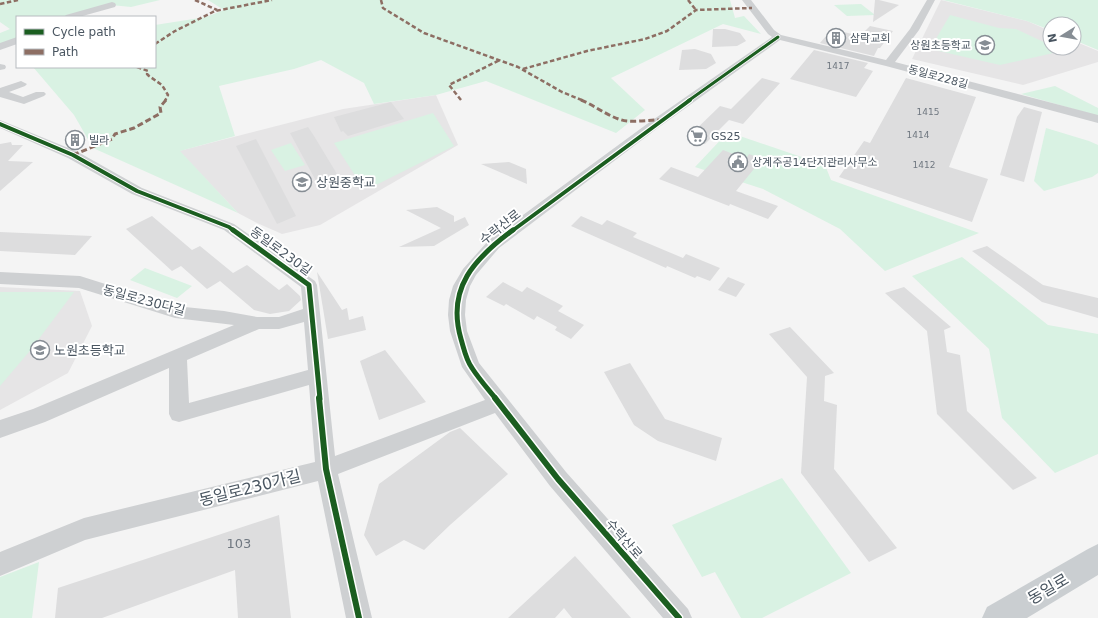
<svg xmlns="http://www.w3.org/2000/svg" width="1098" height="618" font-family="'DejaVu Sans','Noto Sans KR',sans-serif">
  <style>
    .education { fill: #e6e5e6 }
    .green { fill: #d9f2e3 }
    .building { fill: #ddddde }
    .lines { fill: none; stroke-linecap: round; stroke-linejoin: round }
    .minor { fill: #ced0d2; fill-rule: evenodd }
    .major { fill: #caced1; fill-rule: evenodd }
    .quiet-far1 { stroke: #8d6e63; stroke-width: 2.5; stroke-dasharray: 4.5 2.5; stroke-linecap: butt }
    .quiet { stroke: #8d6e63; stroke-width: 3; stroke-dasharray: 6 3; stroke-linecap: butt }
    .cycleway-far3-casing { stroke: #fff; stroke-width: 4.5 }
    .cycleway-far2-casing { stroke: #fff; stroke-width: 6 }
    .cycleway-far1-casing { stroke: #fff; stroke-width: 8 }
    .cycleway-casing { stroke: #fff; stroke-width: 9 }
    .cycleway-far3 { stroke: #1b5e20; stroke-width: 3 }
    .cycleway-far2 { stroke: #1b5e20; stroke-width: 4 }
    .cycleway-far1 { stroke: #1b5e20; stroke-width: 5 }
    .cycleway { stroke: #1b5e20; stroke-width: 6 }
    .labels { text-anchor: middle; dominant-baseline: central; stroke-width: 4; stroke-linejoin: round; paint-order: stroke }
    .far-number-label { font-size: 9px; fill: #707881 }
    .far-poi-label { font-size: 11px; fill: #4a5661; stroke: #fff; text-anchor: start }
    .far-street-label { font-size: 11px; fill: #4a5661; stroke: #fff }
    .poi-label { font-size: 13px; fill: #4a5661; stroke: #fff; text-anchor: start }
    .street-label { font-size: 13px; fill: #4a5661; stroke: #fff }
    .near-number-label { font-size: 13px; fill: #707881 }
    .near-street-label { font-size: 16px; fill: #4a5661; stroke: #fff }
  </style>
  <rect width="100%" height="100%" fill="#f4f4f4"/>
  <g class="education">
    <polygon points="941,0 1027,21 1050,31 1050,48 1074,48 1074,41 1098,51 1098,62 1023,85 912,59"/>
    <polygon points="436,95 458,145 320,225 282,234 257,223 238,213 179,151 343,109"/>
    <polygon points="0,287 80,291 92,326 68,373 0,410"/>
  </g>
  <g class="green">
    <polygon points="0,0 160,0 131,7 111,5 68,17 17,17 17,40 0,46 0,33 10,29 0,22"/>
    <polygon points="208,0 730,0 735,18 744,16 761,34 723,24 611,78 645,110 616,133 486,81 436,95 374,104 364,83 321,60 294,69 219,86 235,136 180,151 238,213 93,148 74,115 33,67 155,67 155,25 206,17 224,10"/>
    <polygon points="943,0 1098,0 1098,50 1074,40 1074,24 1050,24 1050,30 1027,21"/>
    <polygon points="861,4 875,15 847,16 834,5"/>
    <polygon points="950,15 999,28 1016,29 1050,45 1050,48 1056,48 1062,51 1000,65 930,49"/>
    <polygon points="1055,86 1098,108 1098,116 1021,94"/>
    <polygon points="433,113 454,146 376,185 358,180 334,143"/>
    <polygon points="1046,128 1089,141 1098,145 1098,173 1092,177 1044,191 1034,181"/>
    <polygon points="728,132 825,165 831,180 979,233 885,271 840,229 763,189 695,167"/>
    <polygon points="291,143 305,165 285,171 271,150"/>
    <polygon points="962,257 1048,325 1098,334 1098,454 1055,473 1002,418 989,349 912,276"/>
    <polygon points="145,268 192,286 177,298 130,280"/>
    <polygon points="0,292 74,292 29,352 0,386"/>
    <polygon points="782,478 851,573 762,618 741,618 715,572 702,577 672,525"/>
    <polygon points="39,562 32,618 0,618 0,577"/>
  </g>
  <g class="building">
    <polygon points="875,0 879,0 899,5 873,22"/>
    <polygon points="870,26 893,31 880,48 878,48 874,56 820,43 832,29 860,36"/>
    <polygon points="713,29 725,29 740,33 746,41 737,46 712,47"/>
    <polygon points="695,49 711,54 716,63 706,69 679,70 682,50"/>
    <polygon points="814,50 868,63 864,68 873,71 856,97 790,79"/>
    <polygon points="762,78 780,83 743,124 729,120 705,144 687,138 720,106 731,109"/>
    <polygon points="906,78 976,97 949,167 988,179 972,222 839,177 864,141 870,143"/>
    <polygon points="391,102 404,119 348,136 343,131 341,132 334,117"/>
    <polygon points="1024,107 1042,112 1024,182 1000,175 1017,117"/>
    <polygon points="308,127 314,136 343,184 321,190 290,133"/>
    <polygon points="256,139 296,216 277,224 236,146"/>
    <polygon points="11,142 12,145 23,145 8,161 33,162 0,191 0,144"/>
    <polygon points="723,150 746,159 749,154 762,159 736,191 778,206 768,219 730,204 729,206 659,179 671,167 698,177"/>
    <polygon points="509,162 526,169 527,184 481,164"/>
    <polygon points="437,207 454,216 454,222 465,217 469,225 434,246 399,247 441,228 406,210"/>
    <polygon points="152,216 192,250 200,246 233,273 247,265 279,290 287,284 300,296 301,300 289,311 270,314 254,310 220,281 207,289 181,266 172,271 126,229"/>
    <polygon points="581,216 602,225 607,220 637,233 633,237 683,258 686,254 720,268 710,281 697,276 695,278 667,266 666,268 571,226"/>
    <polygon points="0,232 92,236 75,255 0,251"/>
    <polygon points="987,246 1043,285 1098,298 1098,318 1042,302 972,251"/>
    <polygon points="317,272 342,310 347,308 349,320 363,316 366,330 328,339"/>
    <polygon points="728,277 745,284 736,297 718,290"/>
    <polygon points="503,282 522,292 527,287 563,306 558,311 584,325 571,339 555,330 557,327 537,316 534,320 506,304 504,306 486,297"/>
    <polygon points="904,287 951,327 944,330 947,352 960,355 967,411 1037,478 1013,490 937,414 927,331 885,293"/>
    <polygon points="790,327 834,373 825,376 824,401 837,405 834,469 897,548 869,562 801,473 807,377 769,334"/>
    <polygon points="385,350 426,402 379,420 360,361"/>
    <polygon points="630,363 665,419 722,438 716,461 658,441 634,425 604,372"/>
    <polygon points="460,428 508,474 450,525 424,550 404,540 376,556 364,535 379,484 450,432"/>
    <polygon points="279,515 291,618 238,618 235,570 102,618 55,618 58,588"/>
    <polygon points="575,556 631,618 572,618 564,608 555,618 508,618"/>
  </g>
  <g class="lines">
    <g class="minor">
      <path d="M742 0H751L774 30 781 35 886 60 910 29 927 0H935L919 30 895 62 1098 115V123L886 66 780 40 655 130 499 248 476 275 470 286 466 300 465 315 467 331 479 363 566 472 688 609 692 618H663L550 486 495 413 338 474 372 618H346L318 481 85 540 0 576V552L84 518 315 462 309 385 179 422 172 420 169 414V368L45 422 0 438V420L33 409 234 325 175 318 79 288 0 284V272L80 276 175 306 224 311 257 317H279L303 309 301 287 224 230 132 194 68 158 0 128V120L78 152 142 188 234 224 315 281 317 285 335 456 485 400 462 367 450 331 448 315 449 300 453 286 463 269 489 240 647 124 772 37 768 34ZM304 322 308 370 189 403 187 360 259 329H279Z"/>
      <polygon points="112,2 115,3 116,5 115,7 79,17 64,17 66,15"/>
      <polygon points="17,37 17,44 0,50 0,43"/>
      <polygon points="0,64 5,65 6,67 5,69 0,70"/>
      <polygon points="21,81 27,84 25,86 9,92 23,97 36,92 44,92 46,94 44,96 24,104 0,97 0,88"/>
    </g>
    <polygon class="major" points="1098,544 1098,575 1027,618 982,618 987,607 1088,549"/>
    <g class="quiet-far1">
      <polyline points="195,0 217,10"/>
      <polyline points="381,0 383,8 424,33 518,67 562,92 584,101"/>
      <polyline points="688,0 696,10"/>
      <polyline points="0,4 18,0"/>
      <polyline points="155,44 175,31 215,11 272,0"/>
      <polyline points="137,67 148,71 147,74 149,76 162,85 168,95 165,101"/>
      <polyline points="523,69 587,51 645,39 667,31 696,10 752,8"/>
      <polyline points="461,100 449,85 500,60"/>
    </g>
    <g class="quiet">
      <path d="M581 100C596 106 611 119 627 121 637 122 649 120 659 120"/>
      <polyline points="73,155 112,139 115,134 134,128 161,113 160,107 166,100"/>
    </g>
    <g class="cycleway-far3-casing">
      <polyline id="cycleway-far3" points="688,101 778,37"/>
    </g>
    <g class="cycleway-far2-casing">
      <g id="cycleway-far2">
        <polyline points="0,124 73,155 137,191 229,227 234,231"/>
        <polyline points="512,231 690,100"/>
      </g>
    </g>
    <g class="cycleway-far1-casing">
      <g id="cycleway-far1">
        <polyline points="233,230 309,285 320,399"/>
        <path d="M496 399C488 389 479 379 472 368 466 360 464 349 461 339 446 288 475 258 513 230"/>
      </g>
    </g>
    <g class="cycleway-casing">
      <g id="cycleway">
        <polyline points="319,398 326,469 359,618"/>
        <polyline points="495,398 558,479 679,618"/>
      </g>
    </g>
    <use href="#cycleway-far3" class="cycleway-far3"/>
    <use href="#cycleway-far2" class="cycleway-far2"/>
    <use href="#cycleway-far1" class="cycleway-far1"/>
    <use href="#cycleway" class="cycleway"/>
  </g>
  <defs>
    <g id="building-ring" transform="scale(1)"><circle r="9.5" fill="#fff" stroke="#868d94" stroke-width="1.5"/><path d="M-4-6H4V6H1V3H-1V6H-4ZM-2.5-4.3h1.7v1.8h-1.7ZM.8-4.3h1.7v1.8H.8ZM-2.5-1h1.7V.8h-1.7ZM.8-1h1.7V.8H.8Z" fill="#868d94"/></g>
    <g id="school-ring" transform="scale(1)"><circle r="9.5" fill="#fff" stroke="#868d94" stroke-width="1.5"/><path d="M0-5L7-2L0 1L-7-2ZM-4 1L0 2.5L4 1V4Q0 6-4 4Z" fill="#868d94"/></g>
    <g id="supermarket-ring" transform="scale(1)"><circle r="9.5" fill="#fff" stroke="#868d94" stroke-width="1.5"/><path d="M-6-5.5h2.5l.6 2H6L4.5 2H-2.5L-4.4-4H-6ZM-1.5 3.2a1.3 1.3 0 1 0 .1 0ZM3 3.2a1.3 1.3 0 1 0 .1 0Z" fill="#868d94"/></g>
    <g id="civic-ring" transform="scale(1)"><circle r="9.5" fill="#fff" stroke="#868d94" stroke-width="1.5"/><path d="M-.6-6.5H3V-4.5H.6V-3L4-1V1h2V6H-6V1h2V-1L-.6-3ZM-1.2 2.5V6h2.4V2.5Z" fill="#868d94"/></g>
  </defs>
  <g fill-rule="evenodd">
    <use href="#building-ring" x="836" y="38"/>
    <use href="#school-ring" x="985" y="45"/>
    <use href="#supermarket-ring" x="697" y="136"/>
    <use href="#building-ring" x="75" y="140"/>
    <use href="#civic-ring" x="738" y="162"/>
    <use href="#school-ring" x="302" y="182"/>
    <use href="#school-ring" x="40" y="350"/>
  </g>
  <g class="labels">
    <g class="far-number-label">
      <text x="838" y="66">1417</text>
      <text x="928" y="112">1415</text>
      <text x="918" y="135">1414</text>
      <text x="924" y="165">1412</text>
    </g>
    <g class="far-poi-label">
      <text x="850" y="38">삼락교회</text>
      <text x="971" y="45" text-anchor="end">상원초등학교</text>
      <text x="711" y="136">GS25</text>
      <text x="89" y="140">빌라</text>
      <text x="752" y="162">상계주공14단지관리사무소</text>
    </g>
    <g class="far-street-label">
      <text transform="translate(938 77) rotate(15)">동일로228길</text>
    </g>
    <g class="poi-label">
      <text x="316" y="182">상원중학교</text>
      <text x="54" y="350">노원초등학교</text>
    </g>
    <g class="street-label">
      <text transform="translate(500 227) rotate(-38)">수락산로</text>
      <text transform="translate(281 251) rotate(36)">동일로230길</text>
      <text transform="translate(144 300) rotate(15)">동일로230다길</text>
      <text transform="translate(624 539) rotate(49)">수락산로</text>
    </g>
    <g class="near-number-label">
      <text x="239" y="543">103</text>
    </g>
    <g class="near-street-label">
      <text transform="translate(250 488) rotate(-14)">동일로230가길</text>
      <text transform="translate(1048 589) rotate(-30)">동일로</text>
    </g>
  </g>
  <rect x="16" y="16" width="140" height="52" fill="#ffffff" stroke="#b7bbc0"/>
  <rect x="24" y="29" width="20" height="6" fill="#1b5e20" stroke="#b7bbc0"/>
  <text x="52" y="36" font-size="12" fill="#4a5661">Cycle path</text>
  <rect x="24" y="49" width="20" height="6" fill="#8d6e63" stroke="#b7bbc0"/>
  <text x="52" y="56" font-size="12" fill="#4a5661">Path</text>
  <g transform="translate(1062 36) rotate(259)"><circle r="19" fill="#ffffff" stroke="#b7bbc0"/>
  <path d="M0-3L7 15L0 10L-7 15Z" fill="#868d94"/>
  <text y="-6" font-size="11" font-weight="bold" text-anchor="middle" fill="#4a5661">N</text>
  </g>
</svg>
